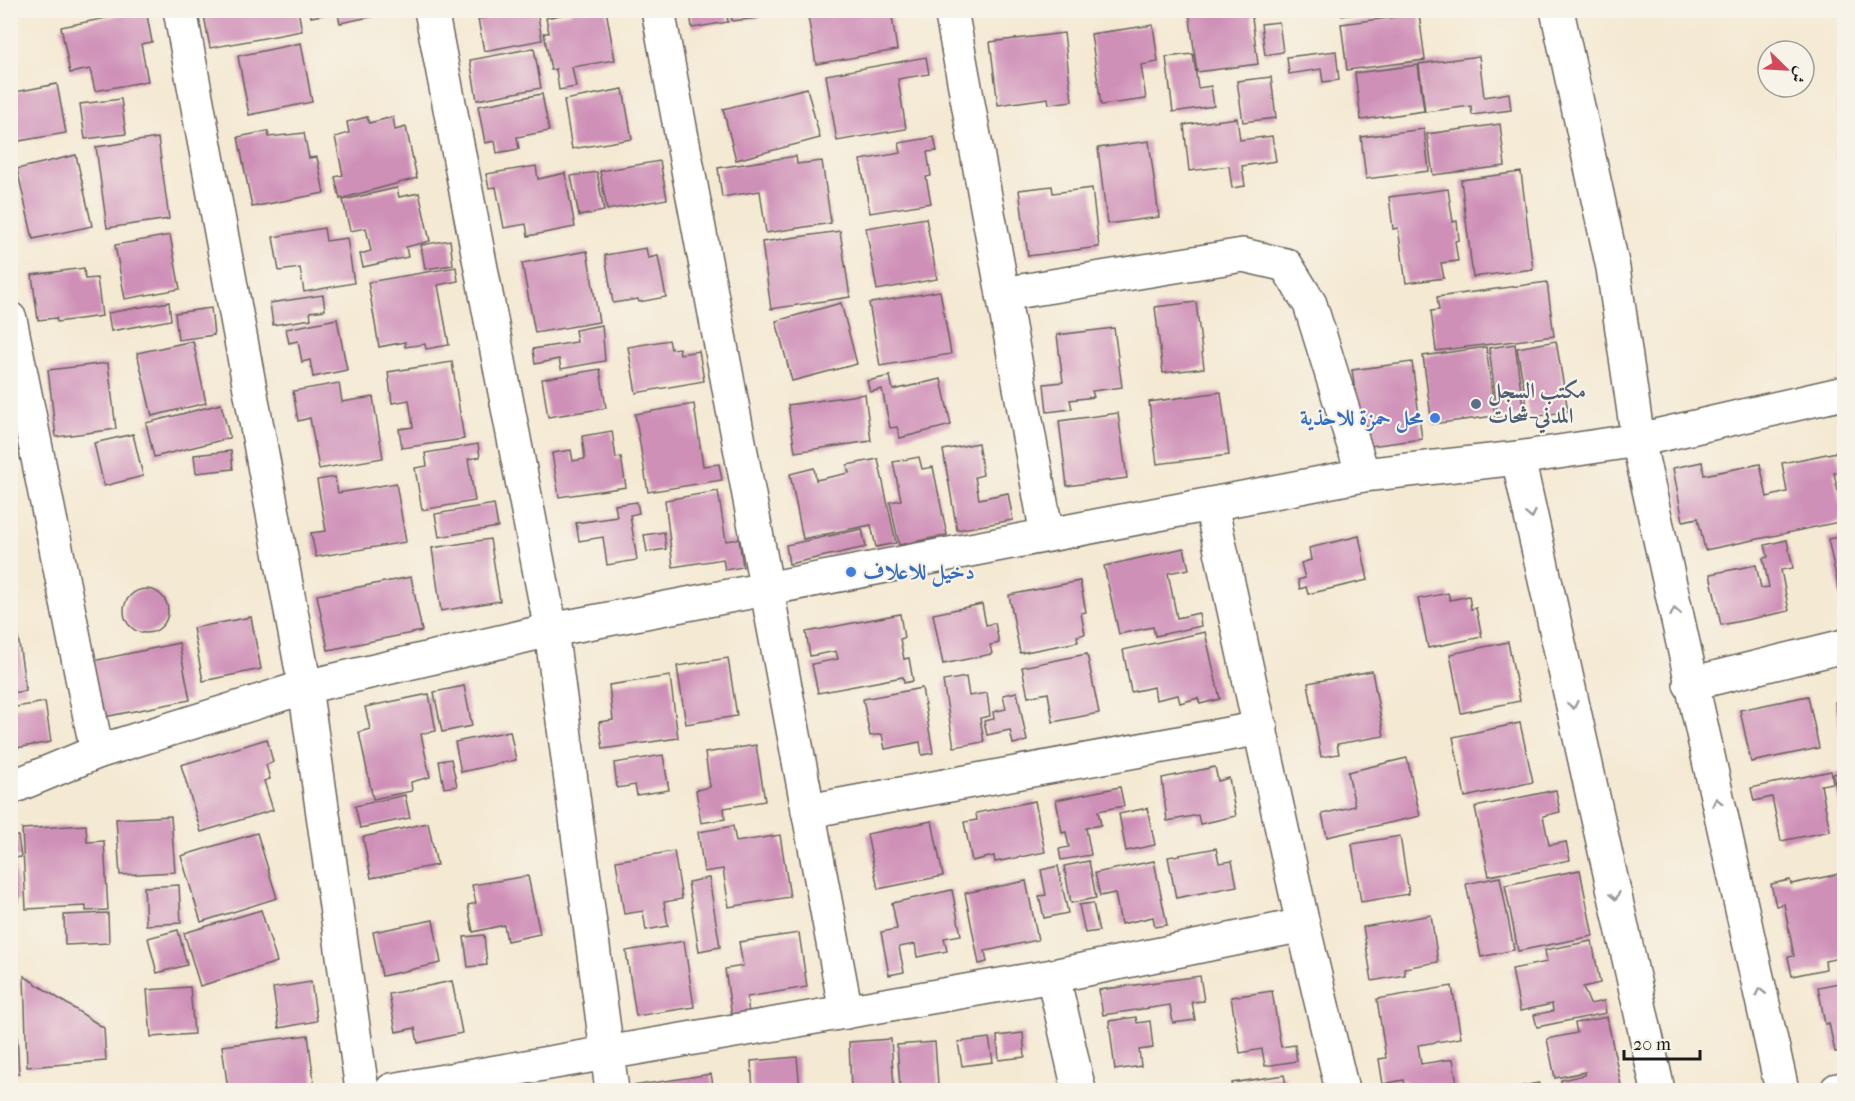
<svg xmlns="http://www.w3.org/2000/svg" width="1855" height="1101" font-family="'IM FELL French Canon',Amiri,serif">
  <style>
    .building { fill: #cf90b8 }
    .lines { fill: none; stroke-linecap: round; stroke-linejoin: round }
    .minor-casing { stroke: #68645c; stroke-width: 36 }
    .minor { stroke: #fff; stroke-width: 33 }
    .oneway { stroke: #999 }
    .service-dot { fill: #5c6f8a; stroke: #f7f3e8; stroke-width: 2 }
    .shop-dot { fill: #3f7fe0; stroke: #f7f3e8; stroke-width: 2 }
    .labels { text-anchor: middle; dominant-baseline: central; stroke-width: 4.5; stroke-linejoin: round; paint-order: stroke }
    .service-label { font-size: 22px; font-weight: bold; fill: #4e5e75; stroke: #f7f3e8; text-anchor: start }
    .shop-label { font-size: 22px; font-weight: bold; fill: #366cbe; stroke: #f7f3e8; text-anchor: end }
  </style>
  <rect width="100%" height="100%" fill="#f7f3e8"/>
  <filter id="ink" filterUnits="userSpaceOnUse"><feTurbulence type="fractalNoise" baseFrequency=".0167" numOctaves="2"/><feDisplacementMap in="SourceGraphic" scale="12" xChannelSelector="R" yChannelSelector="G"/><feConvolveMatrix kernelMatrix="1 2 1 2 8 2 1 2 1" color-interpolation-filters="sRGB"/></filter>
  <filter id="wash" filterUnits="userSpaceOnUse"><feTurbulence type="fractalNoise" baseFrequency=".008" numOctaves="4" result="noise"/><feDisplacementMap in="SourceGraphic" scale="24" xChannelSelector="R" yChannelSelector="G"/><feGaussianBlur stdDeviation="1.35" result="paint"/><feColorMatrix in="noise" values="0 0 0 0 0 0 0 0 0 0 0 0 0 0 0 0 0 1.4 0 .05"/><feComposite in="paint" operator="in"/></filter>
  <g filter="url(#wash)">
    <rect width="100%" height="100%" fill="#f4e9d3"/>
    <g id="blocks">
      <g class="building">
        <polygon points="146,10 152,42 141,44 148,81 95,91 90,69 70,73 61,27"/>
        <polygon points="203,10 298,10 302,31 210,48"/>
        <polygon points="310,10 337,10 337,12 311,17"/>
        <polygon points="337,10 379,10 380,15 340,23"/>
        <polygon points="526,10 537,10 542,40 484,51 478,19"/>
        <polygon points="571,10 606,10 615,60 572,67 576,87 559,90 556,69 551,70 544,33 549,33 546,18 571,13"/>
        <polygon points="690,10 726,10 728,22 692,28"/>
        <polygon points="731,10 757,10 759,18 732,21"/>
        <polygon points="807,10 891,10 897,50 816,64"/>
        <polygon points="1251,10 1258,64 1197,72 1189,11"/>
        <polygon points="1342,10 1371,10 1371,12 1342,16"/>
        <polygon points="1419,14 1425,60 1347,70 1341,24"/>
        <polygon points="1279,22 1283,52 1265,55 1261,24"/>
        <polygon points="1153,25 1158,62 1141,65 1146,99 1101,105 1091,34"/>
        <polygon points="1064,33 1072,101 1049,104 1048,98 998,105 990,42"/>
        <polygon points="301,43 312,102 249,115 238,56"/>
        <polygon points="534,48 541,88 477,100 470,60"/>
        <polygon points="1336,51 1339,80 1323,82 1321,69 1289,74 1287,57"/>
        <polygon points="1193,54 1198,88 1211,86 1214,106 1173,112 1166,57"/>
        <polygon points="1479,56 1484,97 1509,93 1511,110 1472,115 1471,106 1425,112 1419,64"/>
        <polygon points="926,57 929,74 898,79 906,129 837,141 826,75"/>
        <polygon points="1418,65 1424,111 1361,120 1355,73"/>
        <polygon points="1271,77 1276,118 1243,122 1237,81"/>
        <polygon points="57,84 66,133 13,142 10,93"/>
        <polygon points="807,88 820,138 736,160 723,109"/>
        <polygon points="623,89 632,139 572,149 564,100"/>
        <polygon points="542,94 549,131 517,137 519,149 497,153 495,141 485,143 478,106"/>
        <polygon points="121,99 126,134 85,139 80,104"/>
        <polygon points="367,117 369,123 393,117 395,130 406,127 417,178 340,199 335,177 343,175 335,137 349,133 347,122"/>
        <polygon points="1237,118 1240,140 1272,136 1276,161 1242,166 1245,186 1232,188 1229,166 1189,171 1184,125"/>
        <polygon points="1500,124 1505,166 1433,175 1427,134"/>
        <polygon points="1424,129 1429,171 1366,179 1361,137"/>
        <polygon points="268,131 269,137 304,133 309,158 317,157 324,193 252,207 238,137"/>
        <polygon points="934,137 937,151 927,152 931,176 926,177 931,203 870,213 860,160 901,153 899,143"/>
        <polygon points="158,138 169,219 107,228 96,147"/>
        <polygon points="1149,141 1159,217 1107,224 1098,148"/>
        <polygon points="76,155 92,226 33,239 17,169"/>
        <polygon points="796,156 797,164 822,161 831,223 766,233 760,191 722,197 718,168"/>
        <polygon points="660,161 667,199 607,210 600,171"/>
        <polygon points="536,166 538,179 565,173 575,227 528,236 526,224 504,228 496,187 489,188 486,174"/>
        <polygon points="597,172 604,211 579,216 571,176"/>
        <polygon points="1521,172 1533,269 1473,277 1461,180"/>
        <polygon points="1052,186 1053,193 1092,188 1099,247 1028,256 1019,190"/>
        <polygon points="397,188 399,197 419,193 430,241 406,247 408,257 363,267 360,254 371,251 366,228 350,231 343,200"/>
        <polygon points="1448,189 1453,222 1457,221 1459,240 1455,241 1458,261 1441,263 1444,278 1406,283 1398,228 1393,229 1389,197"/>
        <polygon points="926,218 937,279 877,290 866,228"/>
        <polygon points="324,228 326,241 347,238 354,283 304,292 300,268 279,271 273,237"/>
        <polygon points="840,231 850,297 771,309 762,242"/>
        <polygon points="170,235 180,289 125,299 115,245"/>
        <polygon points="450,240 453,265 425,269 421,245"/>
        <polygon points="646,248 648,258 658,256 666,297 639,302 638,299 613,303 605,255"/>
        <polygon points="587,251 599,322 535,333 522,263"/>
        <polygon points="456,267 458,281 438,285 449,345 426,349 425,344 405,347 405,342 379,347 368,282"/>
        <polygon points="84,268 85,279 97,278 102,316 57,322 56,318 38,320 32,275"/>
        <polygon points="1547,282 1554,336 1436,351 1431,311 1439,310 1437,297"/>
        <polygon points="940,291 951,354 880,366 869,303"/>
        <polygon points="323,295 325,310 310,312 311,319 273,325 270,303"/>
        <polygon points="169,302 171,320 111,331 108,313"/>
        <polygon points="1196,302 1204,368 1163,373 1155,307"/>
        <polygon points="841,303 857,364 792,381 776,321"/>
        <polygon points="211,308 214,335 178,340 175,313"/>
        <polygon points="337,319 347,370 313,377 310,360 302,362 298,341 289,343 286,329"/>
        <polygon points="602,325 605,361 561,369 559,359 535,364 533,349 577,342 575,330"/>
        <polygon points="1114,328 1122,387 1092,391 1094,397 1070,400 1072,409 1047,412 1044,384 1063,382 1057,335"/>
        <polygon points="669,340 671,349 679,348 680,354 699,351 704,381 636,393 628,347"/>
        <polygon points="193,341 206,403 152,416 137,353"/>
        <polygon points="1556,341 1568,411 1529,418 1517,348"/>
        <polygon points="1515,344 1524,414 1498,418 1489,348"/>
        <polygon points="1486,347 1495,416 1432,424 1423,356"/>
        <polygon points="452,362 464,439 402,448 399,429 413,427 409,400 392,403 388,372"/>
        <polygon points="1412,362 1422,439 1363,447 1352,370"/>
        <polygon points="108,363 116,429 56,437 48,370"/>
        <polygon points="600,369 606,408 548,417 542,379"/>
        <polygon points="890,376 893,390 941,379 951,425 900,438 897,427 890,428 882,389 870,392 867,381"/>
        <polygon points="339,383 342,402 373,397 383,458 319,469 310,418 298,421 293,391"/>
        <polygon points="1221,392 1229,455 1157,464 1149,402"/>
        <polygon points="865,394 871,441 795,452 788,405"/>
        <polygon points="221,404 230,438 154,457 146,423"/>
        <polygon points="694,404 703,466 719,464 722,480 648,492 635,414"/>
        <polygon points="1118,413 1127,478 1067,486 1059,421"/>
        <polygon points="612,431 616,458 621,457 626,487 559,497 552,453 571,450 573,461 585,459 582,436"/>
        <polygon points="133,434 143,476 104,486 94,443"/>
        <polygon points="978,443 983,475 975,477 979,499 1008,493 1013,520 957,530 943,450"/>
        <polygon points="478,444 480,457 468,459 475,501 422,510 415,468 427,466 425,453"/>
        <polygon points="231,451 233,469 196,473 194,455"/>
        <polygon points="1837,452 1841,472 1834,473 1844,521 1705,550 1698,518 1683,521 1673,468 1702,462 1704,475 1760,464 1767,497 1787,492 1782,463"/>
        <polygon points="919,457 922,469 933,467 947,535 899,545 890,502 901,500 893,462"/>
        <polygon points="878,459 896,543 876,547 871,525 803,539 790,474 814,468 816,480 849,473 847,465"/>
        <polygon points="335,477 338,493 396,483 406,542 316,557 311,533 326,531 317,480"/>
        <polygon points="718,491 726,541 739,539 743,567 725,570 723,559 673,567 665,500"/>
        <polygon points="637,502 639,513 630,515 637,560 607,565 603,537 579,541 576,523 617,517 615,505"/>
        <polygon points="494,504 498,527 439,537 435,514"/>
        <polygon points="862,529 866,547 789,564 786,545"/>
        <polygon points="664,532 666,549 647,552 644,535"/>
        <polygon points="1359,536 1368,580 1308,594 1306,587 1300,589 1298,580 1305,578 1301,563 1311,560 1309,548"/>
        <polygon points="1844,536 1844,599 1841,600 1828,539"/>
        <polygon points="490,539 500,601 441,611 432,548"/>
        <polygon points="1787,540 1793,568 1781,570 1789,611 1721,625 1710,574 1756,565 1761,588 1769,587 1763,558 1768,557 1765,545"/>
        <polygon points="1184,548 1189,569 1168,573 1177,618 1199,613 1201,626 1155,636 1153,627 1119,634 1104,566"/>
        <polygon points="411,577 422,631 328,650 317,595"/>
        <polygon points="1080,581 1086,612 1081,613 1085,634 1077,636 1078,642 1020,653 1009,595"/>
        <polygon points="10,588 18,616 10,618"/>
        <circle cx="146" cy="611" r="22"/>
        <polygon points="1448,593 1450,600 1469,596 1471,609 1476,608 1482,637 1428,648 1418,599"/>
        <polygon points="982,604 986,625 995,623 999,643 990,645 992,654 943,664 933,614"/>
        <polygon points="900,614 904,638 900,639 904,659 909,658 913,681 904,683 903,677 818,693 812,664 838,659 836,651 810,656 806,632"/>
        <polygon points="251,617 261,669 203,681 193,628"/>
        <polygon points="1205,632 1220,699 1200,704 1198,698 1180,703 1178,695 1156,700 1154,687 1131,692 1123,650"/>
        <polygon points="18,636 26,691 10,693 10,638"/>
        <polygon points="1508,642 1520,701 1461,713 1450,654"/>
        <polygon points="179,643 190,700 99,718 88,662"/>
        <polygon points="1087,654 1099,713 1053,722 1048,693 1028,697 1022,667"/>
        <polygon points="728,658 737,716 686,724 677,666"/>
        <polygon points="1372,671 1384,736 1337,744 1339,754 1321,757 1308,683"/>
        <polygon points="670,676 678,738 603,749 599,722 613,720 609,685"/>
        <polygon points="966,677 969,696 987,693 990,716 980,718 984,742 954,747 943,681"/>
        <polygon points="464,686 472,726 442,732 434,692"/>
        <polygon points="922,688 933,753 922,755 920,742 885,749 882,734 870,736 863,699"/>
        <polygon points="1017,692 1027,741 1013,744 1010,730 987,735 984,721 994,719 993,712 1006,709 1003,695"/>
        <polygon points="429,694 436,731 421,734 430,777 411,782 412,791 373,799 359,732 370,729 365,707"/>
        <polygon points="1808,696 1819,748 1751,762 1740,710"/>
        <polygon points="1844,700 1844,745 1843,745 1835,702"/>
        <polygon points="45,702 51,742 10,749 10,708"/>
        <polygon points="1520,723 1533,782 1465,797 1453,737"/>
        <polygon points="510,731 516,760 461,772 455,742"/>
        <polygon points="267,739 273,762 266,765 270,779 264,781 273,810 201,832 181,765"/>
        <polygon points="756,745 765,801 724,808 725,819 701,823 696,790 710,787 705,753"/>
        <polygon points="663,755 669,790 637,795 635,785 617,788 614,763"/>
        <polygon points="1407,758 1420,816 1327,837 1322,814 1355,806 1348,772"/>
        <polygon points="451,759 457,786 444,788 439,761"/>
        <polygon points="1215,767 1218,781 1229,778 1236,816 1200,824 1198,815 1167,821 1162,778"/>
        <polygon points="1831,771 1833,783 1821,785 1830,831 1781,841 1772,797 1754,801 1751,788"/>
        <polygon points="1844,772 1844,806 1840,807 1833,774"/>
        <polygon points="1120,787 1124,806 1098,811 1101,825 1086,828 1091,855 1061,860 1059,849 1069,847 1066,832 1062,833 1056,800"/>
        <polygon points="1556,790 1560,812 1543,816 1549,845 1566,842 1570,860 1489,876 1475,807"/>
        <polygon points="405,795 410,818 360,828 355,806"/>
        <polygon points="1035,801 1045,852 995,862 994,856 972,861 964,822 977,820 976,813"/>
        <polygon points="1147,808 1155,845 1126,851 1119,814"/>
        <polygon points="171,816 175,872 120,875 116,819"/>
        <polygon points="932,821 943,876 878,889 867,834"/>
        <polygon points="428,823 437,865 371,878 363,837"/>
        <polygon points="86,825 87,842 104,841 108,910 86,911 86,906 26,909 22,829"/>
        <polygon points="733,826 736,842 780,835 790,897 729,907 723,869 704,872 698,832"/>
        <polygon points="257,833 277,898 201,922 181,856"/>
        <polygon points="18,836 21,857 14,858 19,901 10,902 10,837"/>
        <polygon points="1400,836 1409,894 1361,902 1352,844"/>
        <polygon points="1216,848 1219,863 1232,861 1237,886 1176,898 1168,857"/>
        <polygon points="674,851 682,899 664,902 668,926 646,930 643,911 624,914 616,861"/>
        <polygon points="1089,861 1096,898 1071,903 1064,866"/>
        <polygon points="1154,861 1167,925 1155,927 1153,917 1121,924 1115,893 1100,896 1095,873"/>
        <polygon points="1058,866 1068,913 1044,918 1039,896 1046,895 1041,870"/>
        <polygon points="1580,870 1593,936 1518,951 1505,885"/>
        <polygon points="1844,873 1844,957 1825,961 1826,969 1792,976 1788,957 1794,956 1784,904 1776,906 1771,884 1790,880 1791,884"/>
        <polygon points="528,876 540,934 507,941 504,925 473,932 468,905 476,903 472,885"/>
        <polygon points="1500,877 1514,950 1481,957 1466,884"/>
        <polygon points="709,878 720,947 699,951 688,882"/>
        <polygon points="1026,881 1038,940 985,951 987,962 979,964 965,893"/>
        <polygon points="179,885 181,923 146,925 144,887"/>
        <polygon points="952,890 961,935 944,938 947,951 917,957 915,944 899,947 904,972 889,975 881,932 897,929 892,903"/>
        <polygon points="1093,903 1099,931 1085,933 1079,905"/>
        <polygon points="261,910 277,962 200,986 184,933"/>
        <polygon points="108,913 109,943 65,945 64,915"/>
        <polygon points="1431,915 1438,962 1404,968 1405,975 1372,981 1363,927"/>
        <polygon points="433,920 441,963 382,976 373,932"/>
        <polygon points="178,930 187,965 157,973 148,938"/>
        <polygon points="799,933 807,987 747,997 749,1014 732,1017 725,969 743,966 739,942"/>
        <polygon points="484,935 487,965 468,967 464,937"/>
        <polygon points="684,941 694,1007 636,1016 626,951"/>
        <polygon points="1592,941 1600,983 1583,987 1590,1004 1604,1001 1606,1013 1537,1027 1534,1015 1553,1011 1552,1004 1520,1011 1512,969 1547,962 1545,950"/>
        <polygon points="24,976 104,1028 106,1061 27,1067"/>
        <polygon points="1200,976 1204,1001 1192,1002 1195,1020 1173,1023 1170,1005 1103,1015 1099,990"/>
        <polygon points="452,981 462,1033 418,1043 415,1028 396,1032 389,994"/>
        <polygon points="311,982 317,1021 279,1028 273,988"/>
        <polygon points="1844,982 1844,1050 1835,1052 1829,1023 1825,1024 1818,987"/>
        <polygon points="1452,986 1461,1038 1418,1045 1421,1064 1453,1059 1458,1090 1406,1090 1404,1080 1383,1084 1379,1059 1386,1058 1377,999"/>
        <polygon points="190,987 194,1034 151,1037 147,990"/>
        <polygon points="1272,991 1281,1047 1295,1045 1297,1061 1265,1066 1262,1049 1240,1053 1231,997"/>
        <polygon points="10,996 15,996 19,1073 10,1073"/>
        <polygon points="1136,1017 1137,1023 1150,1021 1153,1048 1139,1050 1141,1066 1115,1070 1109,1021"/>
        <polygon points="1607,1017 1622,1090 1563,1090 1561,1080 1585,1075 1585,1072 1555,1078 1547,1039 1577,1033 1575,1023"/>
        <polygon points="1023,1033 1025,1057 999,1060 997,1036"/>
        <polygon points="308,1035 315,1090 228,1090 222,1046"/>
        <polygon points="989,1038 993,1062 962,1066 958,1042"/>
        <polygon points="891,1039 894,1088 851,1090 849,1042"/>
        <polygon points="935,1042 938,1084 900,1087 897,1045"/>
        <polygon points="797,1057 800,1090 753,1090 751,1061"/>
        <polygon points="711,1074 714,1090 633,1090 633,1086"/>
        <polygon points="1284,1075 1287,1090 1233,1090 1232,1083"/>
        <polygon points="1539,1083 1540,1090 1507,1090 1507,1089"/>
      </g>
    </g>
  </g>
  <g filter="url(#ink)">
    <use href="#blocks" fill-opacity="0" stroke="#68645c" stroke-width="1.5"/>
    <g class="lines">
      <g class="minor-casing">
        <g id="minor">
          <polyline points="180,10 305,687 362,1090"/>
          <polyline points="431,10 551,630 612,1090"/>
          <polyline points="658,10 846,1012"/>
          <polyline points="951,10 1047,535"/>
          <polyline points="1557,10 1613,268 1638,440 1782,1090"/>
          <polyline points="1003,294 1243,255 1286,265 1310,304 1363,475"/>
          <polyline points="10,319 97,752"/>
          <polyline points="1518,458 1658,1090"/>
          <polyline points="1211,505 1303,925 1342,1090"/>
          <polyline points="1690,684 1844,646"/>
          <polyline points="10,788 97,752 305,687 551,630 1363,475 1518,458 1638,440 1844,393"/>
          <polyline points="808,811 1261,728"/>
          <polyline points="1053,976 1079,1090"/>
          <polyline points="392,1090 1053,976 1303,925"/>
          <polyline points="1837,1090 1844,1089"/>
        </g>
      </g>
      <use href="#minor" class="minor"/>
    </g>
    <defs><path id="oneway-chevron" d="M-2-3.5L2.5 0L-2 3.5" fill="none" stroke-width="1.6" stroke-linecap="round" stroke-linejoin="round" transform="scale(1.5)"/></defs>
    <g class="oneway">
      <use href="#oneway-chevron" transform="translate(1531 515) rotate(78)"/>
      <use href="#oneway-chevron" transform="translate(1675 612) rotate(-102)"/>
      <use href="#oneway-chevron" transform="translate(1573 705) rotate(78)"/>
      <use href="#oneway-chevron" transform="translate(1717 802) rotate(-103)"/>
      <use href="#oneway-chevron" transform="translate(1615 896) rotate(78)"/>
      <use href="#oneway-chevron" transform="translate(1760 992) rotate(-103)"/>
    </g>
  </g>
  <circle class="service-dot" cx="1476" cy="404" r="6"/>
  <g class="shop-dot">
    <circle cx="1435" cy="418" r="6"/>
    <circle cx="851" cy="572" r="6"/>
  </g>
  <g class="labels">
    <g class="service-label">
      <text x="1488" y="391">مكتب السجل<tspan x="1488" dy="25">المدني-شحات</tspan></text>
    </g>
    <g class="shop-label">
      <text x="1423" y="418">محل حمزة للاحذية</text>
      <text x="863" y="572" text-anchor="start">دخيل للاعلاف</text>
    </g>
  </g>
  <rect width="1855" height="1101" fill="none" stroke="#f7f3e8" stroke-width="36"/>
  <g transform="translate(1786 69) rotate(114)"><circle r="28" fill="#f7f3e8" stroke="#9f9d96" stroke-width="1.5"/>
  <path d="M0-4.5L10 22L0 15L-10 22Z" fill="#d1495b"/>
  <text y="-9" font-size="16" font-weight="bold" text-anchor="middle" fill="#1c1c1c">ش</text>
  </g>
  <path d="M1624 1050v9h76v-9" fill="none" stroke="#1c1c1c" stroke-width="3"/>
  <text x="1633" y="1050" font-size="18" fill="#1c1c1c" stroke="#f7f3e8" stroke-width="4.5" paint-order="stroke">20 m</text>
</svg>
